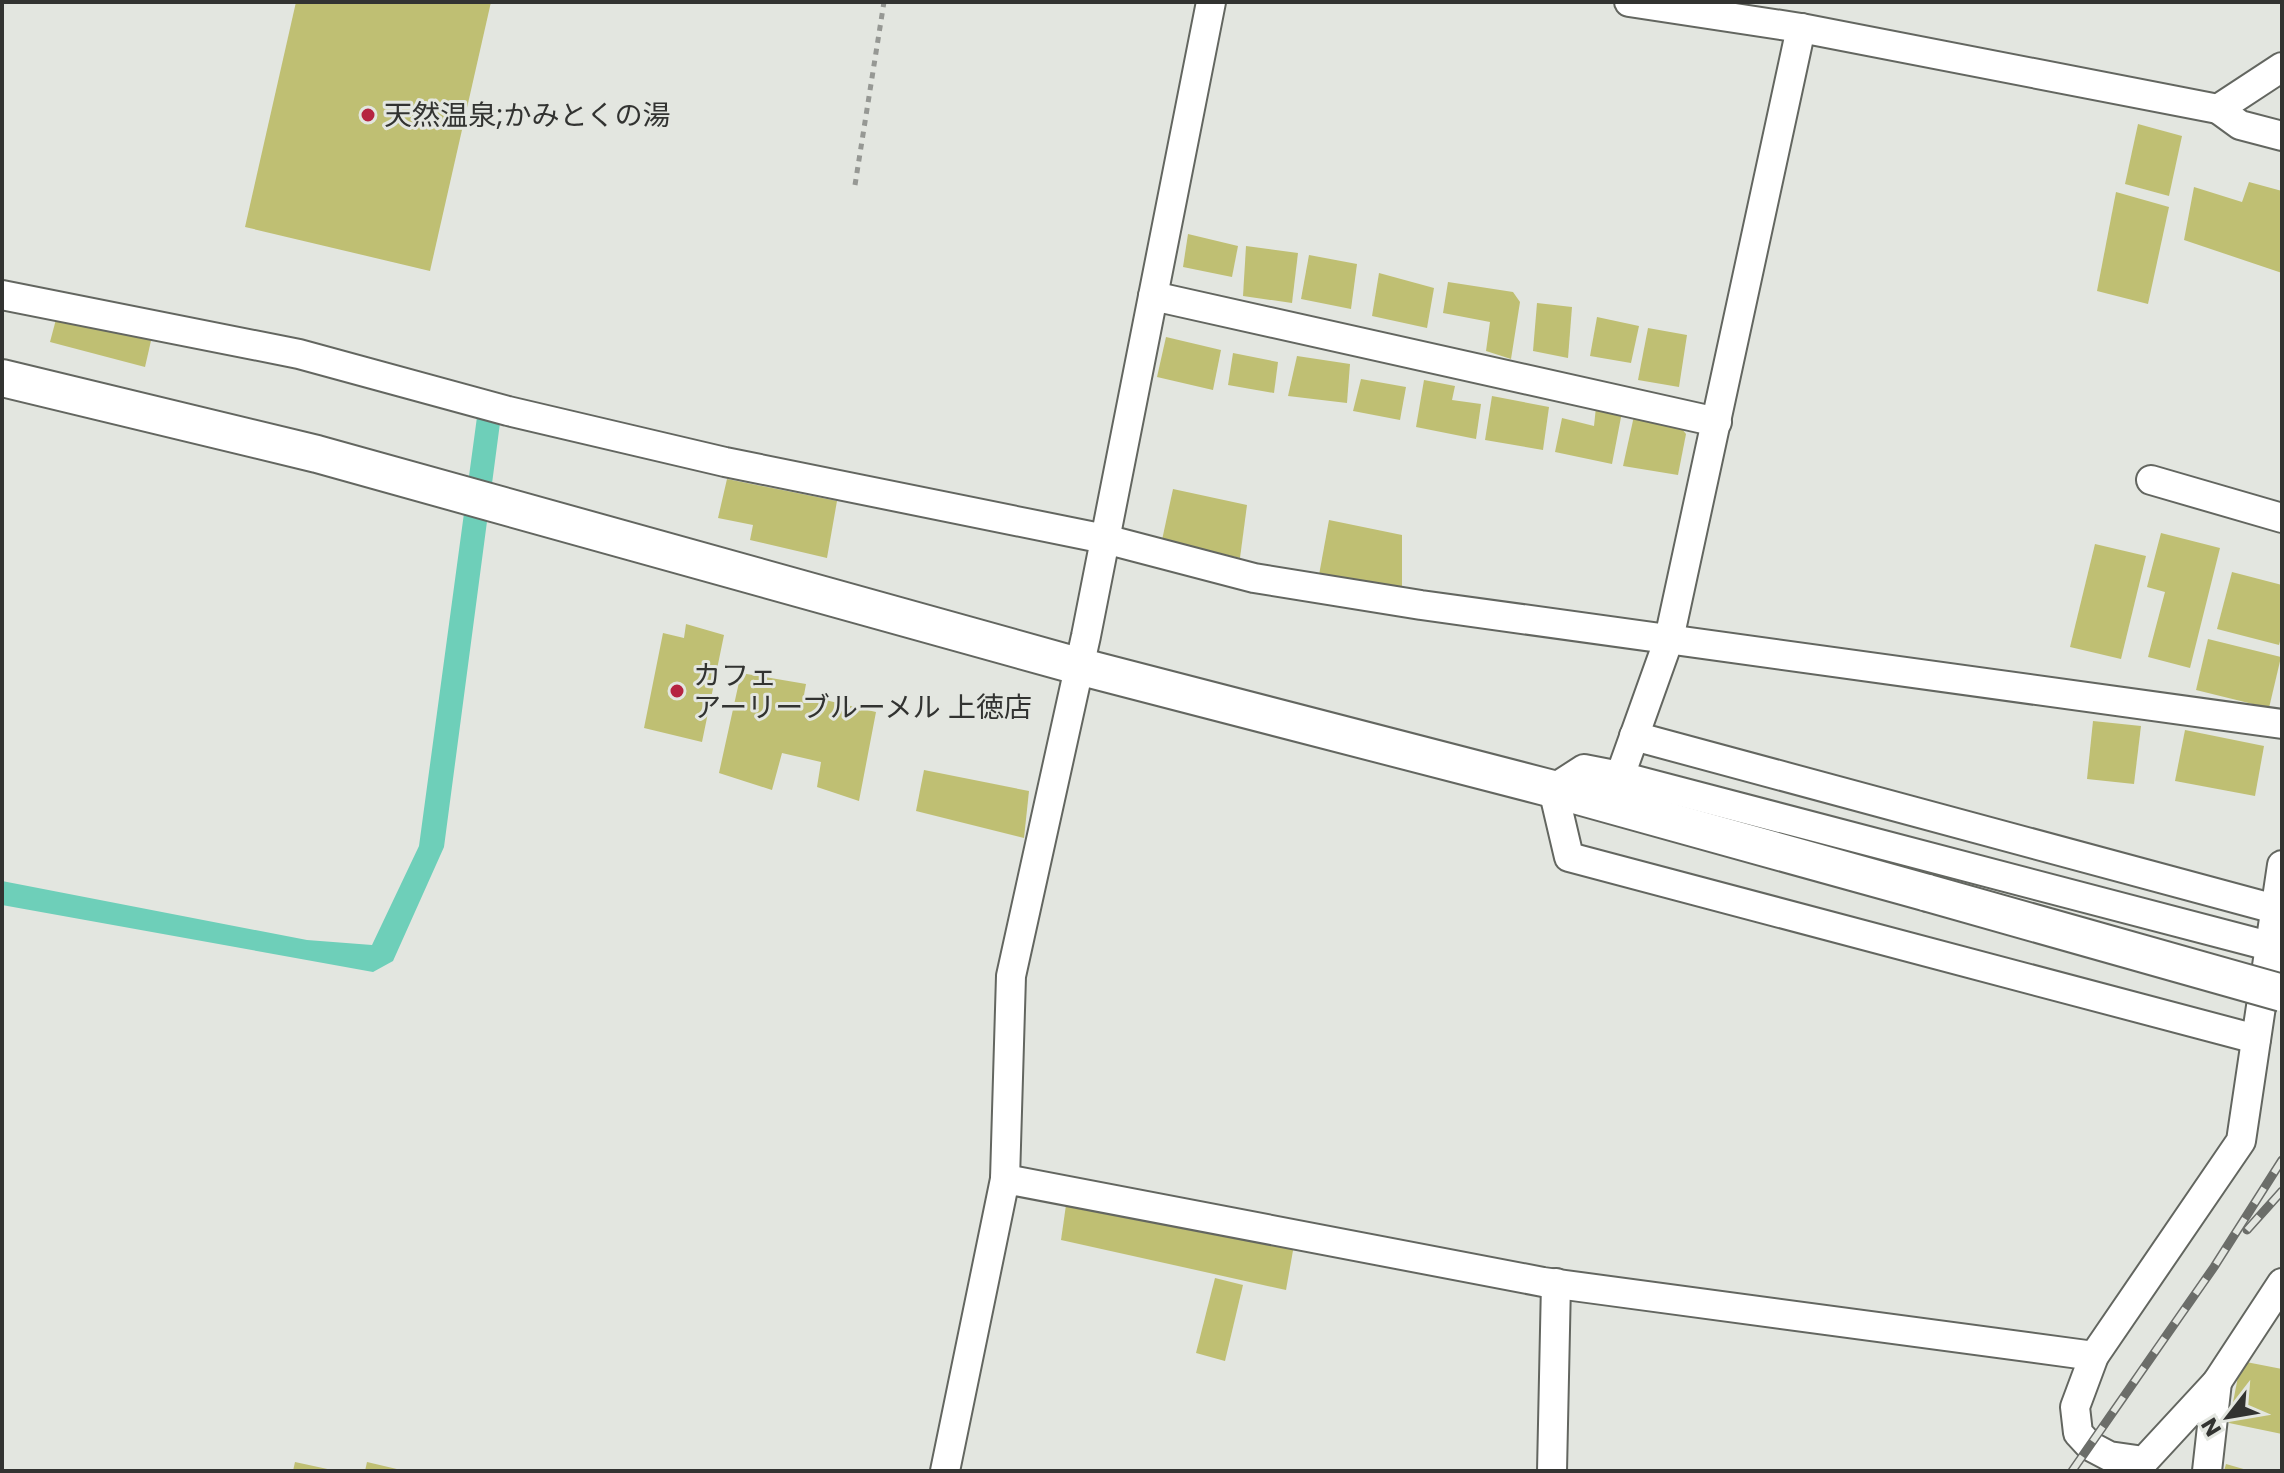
<svg xmlns="http://www.w3.org/2000/svg" width="2284" height="1473" font-family="Poppins,'Noto Sans JP',sans-serif">
  <style>
    .water { fill: #6ecfb9 }
    .building { fill: #bfbf73 }
    .lines { fill: none; stroke-linecap: round; stroke-linejoin: round }
    .minor-casing { stroke: #636660; stroke-width: 32 }
    .tertiary-casing { stroke: #636660; stroke-width: 40 }
    .path { stroke: #969894; stroke-width: 5; stroke-dasharray: 6 6; stroke-linecap: butt }
    .minor { stroke: #fff; stroke-width: 28 }
    .tertiary { stroke: #fff; stroke-width: 36 }
    .rail-casing { stroke: #6b6d69; stroke-width: 9 }
    .rail { stroke: #e3e6e0; stroke-width: 6; stroke-dasharray: 18; stroke-linecap: butt }
    .tertiary-bridge-casing { stroke: #636660; stroke-width: 40; stroke-linecap: butt }
    .tertiary-bridge { stroke: #fff; stroke-width: 36 }
    .poi-dot { fill: #b62441; stroke: #e3e6e0; stroke-width: 3 }
    .labels { text-anchor: middle; dominant-baseline: central; stroke-width: 6; stroke-linejoin: round; paint-order: stroke }
    .poi-label { font-size: 28px; fill: #323331; stroke: #e3e6e0; text-anchor: start }
  </style>
  <rect width="100%" height="100%" fill="#e3e6e0"/>
  <polygon class="water" points="477,417 500,423 444,847 393,961 373,972 2,905 2,881 307,940 372,945 419,846"/>
  <g class="building">
    <polygon points="296,2 491,2 430,271 245,227"/>
    <polygon points="2138,124 2182,136 2169,196 2125,184"/>
    <polygon points="2249,182 2282,191 2282,273 2184,240 2194,187 2242,202"/>
    <polygon points="2116,192 2169,207 2148,304 2097,291"/>
    <polygon points="1188,234 1238,246 1232,277 1183,267"/>
    <polygon points="1246,246 1298,253 1292,303 1243,296"/>
    <polygon points="1309,255 1357,264 1351,309 1301,299"/>
    <polygon points="1379,273 1434,288 1427,328 1372,316"/>
    <polygon points="1448,282 1513,292 1520,302 1511,359 1486,351 1490,322 1443,313"/>
    <polygon points="1537,303 1572,307 1568,358 1533,351"/>
    <polygon points="59,308 153,332 145,367 50,342"/>
    <polygon points="1597,317 1639,326 1631,363 1590,356"/>
    <polygon points="1648,328 1687,335 1679,387 1638,380"/>
    <polygon points="1166,337 1221,350 1213,390 1157,377"/>
    <polygon points="1233,353 1278,362 1274,393 1228,385"/>
    <polygon points="1297,356 1350,364 1347,403 1288,396"/>
    <polygon points="1361,379 1406,387 1400,420 1353,411"/>
    <polygon points="1424,380 1455,386 1452,400 1481,404 1476,439 1416,427"/>
    <polygon points="1492,396 1549,407 1543,450 1485,440"/>
    <polygon points="1596,407 1622,412 1612,464 1555,452 1562,418 1594,426"/>
    <polygon points="1634,416 1676,421 1686,434 1678,475 1623,466"/>
    <polygon points="727,479 837,501 827,558 750,540 753,525 718,518"/>
    <polygon points="1173,489 1247,505 1240,558 1162,540"/>
    <polygon points="1329,520 1402,535 1402,589 1319,575"/>
    <polygon points="2161,533 2220,548 2190,668 2148,657 2165,592 2147,587"/>
    <polygon points="2095,544 2146,556 2121,659 2070,647"/>
    <polygon points="2232,572 2282,585 2282,634 2279,645 2217,629"/>
    <polygon points="686,624 724,635 702,742 644,728 663,633 684,638"/>
    <polygon points="2208,639 2281,657 2269,708 2196,690"/>
    <polygon points="741,673 806,684 804,695 876,712 859,801 817,787 821,762 782,753 772,790 719,773"/>
    <polygon points="2093,721 2141,726 2134,784 2087,779"/>
    <polygon points="2185,730 2264,746 2255,796 2175,781"/>
    <polygon points="924,770 1029,791 1024,838 916,811"/>
    <polygon points="1066,1205 1294,1245 1286,1290 1061,1240"/>
    <polygon points="1215,1278 1243,1285 1225,1361 1196,1353"/>
    <polygon points="2241,1361 2282,1369 2282,1434 2229,1423"/>
    <polygon points="295,1462 332,1470 332,1471 293,1471"/>
    <polygon points="367,1462 401,1470 400,1471 365,1471"/>
    <polygon points="2226,1464 2247,1470 2247,1471 2224,1471"/>
  </g>
  <g class="lines">
    <g class="minor-casing">
      <g id="minor">
        <polyline points="1629,2 1801,28 2218,109 2282,67"/>
        <polyline points="2218,109 2240,125 2282,136"/>
        <polyline points="2,295 299,354 508,411 725,462 1105,539 1254,578 1421,605 2282,724"/>
        <polyline points="1153,296 1717,422"/>
        <polyline points="2151,480 2282,518"/>
        <polyline points="1634,736 2275,909"/>
        <polyline points="1620,776 1669,639 1801,28"/>
        <polyline points="2282,865 2241,1141 2094,1356 2075,1407 2078,1433 2090,1446 2109,1456 2144,1461 2217,1382 2282,1283"/>
        <polyline points="2256,1039 1569,857 1553,789 1584,769 1620,776 2269,946"/>
        <polyline points="1005,1179 1543,1282 2094,1356"/>
        <polyline points="945,1471 1005,1179 1011,976 1086,636 1211,2"/>
        <polyline points="1552,1471 1556,1283"/>
        <polyline points="2207,1471 2217,1382"/>
      </g>
    </g>
    <g class="tertiary-casing">
      <polyline id="tertiary" points="2,378 317,454 1078,666 1553,789 1928,893"/>
    </g>
    <polyline class="path" points="855,185 884,2"/>
    <use href="#minor" class="minor"/>
    <use href="#tertiary" class="tertiary"/>
    <g class="rail-casing">
      <g id="rail">
        <polyline points="2247,1230 2282,1191"/>
        <polyline points="2072,1471 2214,1267 2282,1160"/>
      </g>
    </g>
    <use href="#rail" class="rail"/>
    <g class="tertiary-bridge-casing">
      <polyline id="tertiary-bridge" points="1928,893 2282,993"/>
    </g>
    <use href="#tertiary-bridge" class="tertiary-bridge"/>
  </g>
  <g class="poi-dot">
    <circle cx="368" cy="115" r="8"/>
    <circle cx="677" cy="691" r="8"/>
  </g>
  <g class="labels">
    <g class="poi-label">
      <text x="384" y="115">天然温泉;かみとくの湯</text>
      <text x="693" y="675">カフェ<tspan x="693" dy="32">アーリーブルーメル 上徳店</tspan></text>
    </g>
  </g>
  <rect width="2284" height="1473" fill="none" stroke="#323331" stroke-width="8"/>
  <g transform="translate(2228 1417) rotate(239)" stroke="#e3e6e0" stroke-width="6" paint-order="stroke">
  <path d="M0-6L14 30L0 20L-14 30Z" fill="#323331"/>
  <text y="-12" font-size="22" font-weight="bold" text-anchor="middle" fill="#323331">N</text>
  </g>
</svg>
